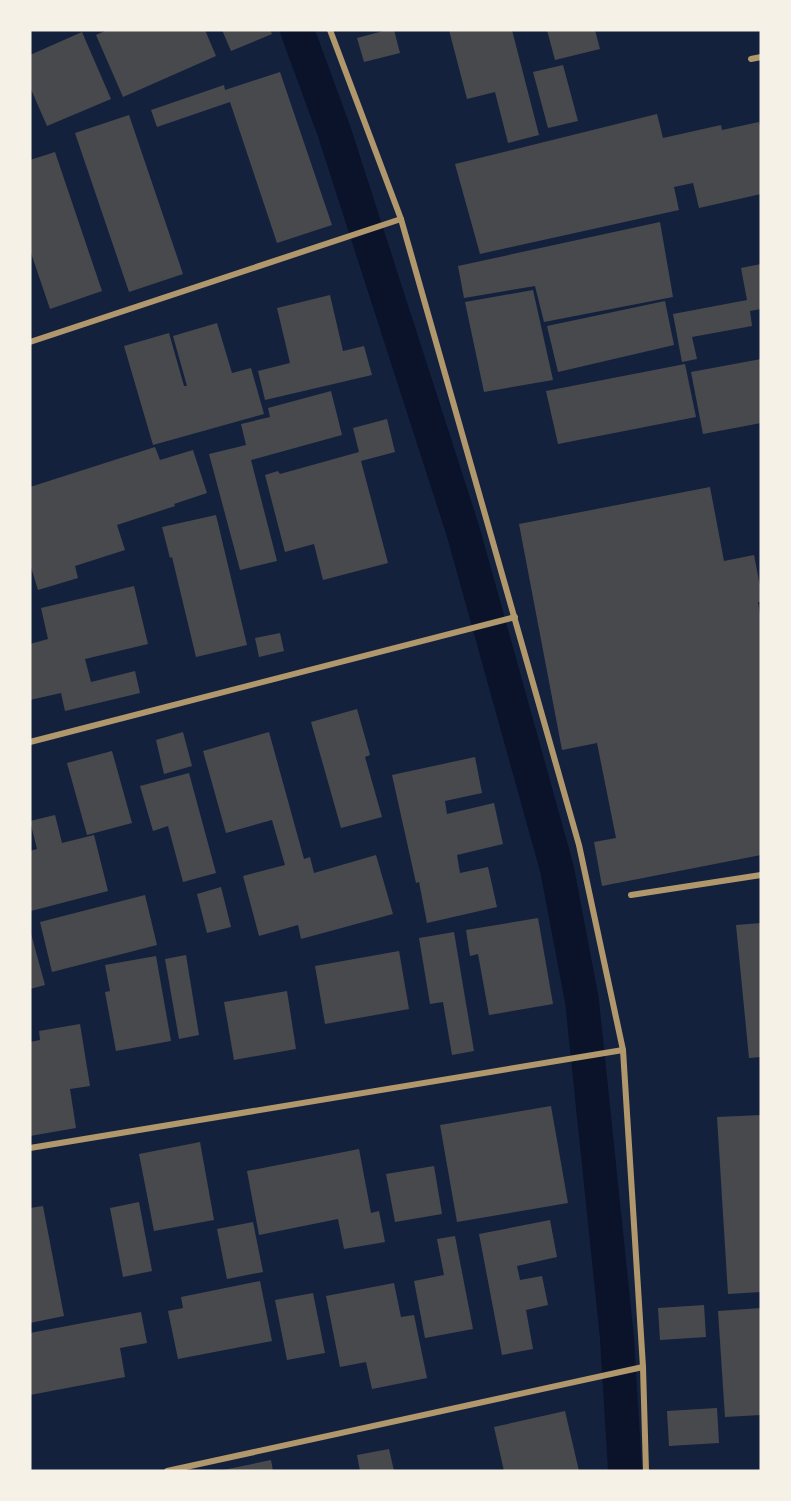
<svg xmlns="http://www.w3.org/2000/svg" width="791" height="1501" font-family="'Roboto Condensed',sans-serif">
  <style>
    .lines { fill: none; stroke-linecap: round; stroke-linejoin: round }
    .canal { stroke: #0b132b; stroke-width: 34 }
    .building { fill: #48494c }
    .minor { stroke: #b1986c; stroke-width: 6 }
  </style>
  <rect width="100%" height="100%" fill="#14213d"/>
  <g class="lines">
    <polyline class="canal" points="297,30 334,131 463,531 557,869 582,1001 617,1338 625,1471"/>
  </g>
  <g class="building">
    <polygon points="107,30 205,30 216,56 123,97 96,35"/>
    <polygon points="222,30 270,30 272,34 231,51"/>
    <polygon points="387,30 394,30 400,53 364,62 357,38"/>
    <polygon points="449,30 512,30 539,135 508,143 495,92 467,99"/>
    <polygon points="547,30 595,30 600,49 555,60"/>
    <polygon points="82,32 111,99 47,126 30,87 30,55"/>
    <polygon points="563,65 578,121 548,128 533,72"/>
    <polygon points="280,72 332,225 277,243 230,102 157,127 151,110 224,85 225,90"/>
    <polygon points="657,114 663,138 721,125 722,130 759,122 761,130 761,194 699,208 693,183 674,187 679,210 480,254 455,164"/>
    <polygon points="129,115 183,274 129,292 75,133"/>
    <polygon points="55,152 102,291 50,309 30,250 30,160"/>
    <polygon points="660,222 673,297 544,322 535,286 464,298 458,266"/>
    <polygon points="761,264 761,309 750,311 752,326 692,337 697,359 682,362 673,314 747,300 741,268"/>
    <polygon points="533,290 553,380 484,392 465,302"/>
    <polygon points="330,295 343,351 364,346 372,375 265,400 258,371 290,363 277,308"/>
    <polygon points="665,301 674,345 558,372 547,326"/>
    <polygon points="217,323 232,373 251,368 264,414 153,445 124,346 169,333 184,386 187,386 173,336"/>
    <polygon points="761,359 761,423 703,434 691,372"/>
    <polygon points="685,364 696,417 558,444 546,391"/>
    <polygon points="331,391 342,435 251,460 277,561 240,570 209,454 246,445 241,424 270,417 268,408"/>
    <polygon points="387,419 395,452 361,461 388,563 323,580 314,544 285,552 265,475 278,471 280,474 359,452 353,428"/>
    <polygon points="155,447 160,460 193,450 207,493 174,504 175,506 117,525 125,550 75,566 78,578 38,590 30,564 30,487"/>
    <polygon points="710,487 724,561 754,555 761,591 761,602 758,602 761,620 761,855 602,886 594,842 616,838 597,743 562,750 519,524"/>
    <polygon points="216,515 247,645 196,657 172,557 170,558 162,527"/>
    <polygon points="134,586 148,644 85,659 91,682 135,671 140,693 65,711 61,693 30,700 30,644 48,639 41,608"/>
    <polygon points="280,633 284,651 259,657 255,638"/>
    <polygon points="357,709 370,755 365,757 382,817 341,828 311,722"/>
    <polygon points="183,732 192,766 164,774 156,740"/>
    <polygon points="269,732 304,859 310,857 314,873 376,855 393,914 301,939 298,925 259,936 243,876 285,865 272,820 226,833 203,751"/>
    <polygon points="112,751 132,823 87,835 67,763"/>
    <polygon points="475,757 482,793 445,801 447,814 494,803 503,844 457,855 460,873 488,867 497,907 427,923 419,882 416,883 392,775"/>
    <polygon points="189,773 216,873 183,882 168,826 153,831 140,786"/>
    <polygon points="55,815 62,843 94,835 108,891 31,911 30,851 37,849 30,821"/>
    <polygon points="221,887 231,927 207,933 197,894"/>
    <polygon points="145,895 157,945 52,972 40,922"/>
    <polygon points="538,918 553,1004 489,1015 478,954 470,956 466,930"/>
    <polygon points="761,923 761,1057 749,1058 736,925"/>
    <polygon points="30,930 45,985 30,989"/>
    <polygon points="454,932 474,1051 452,1055 443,1002 430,1004 419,938"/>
    <polygon points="399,951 409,1009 325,1024 315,966"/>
    <polygon points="186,955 199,1035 179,1039 165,959"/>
    <polygon points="156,956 171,1041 116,1051 105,992 110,991 105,965"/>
    <polygon points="287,991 296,1049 234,1060 224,1002"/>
    <polygon points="80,1024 90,1086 70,1089 76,1128 30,1136 30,1042 40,1040 39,1031"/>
    <polygon points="551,1106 568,1203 457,1222 440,1125"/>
    <polygon points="761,1115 761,1292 728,1294 717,1117"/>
    <polygon points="200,1142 214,1220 154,1231 139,1154"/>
    <polygon points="359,1149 371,1213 379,1211 385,1242 344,1249 338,1219 259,1235 247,1171"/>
    <polygon points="434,1166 442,1214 395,1222 386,1174"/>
    <polygon points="139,1202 152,1271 123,1277 110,1208"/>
    <polygon points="43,1206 64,1316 30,1323 30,1208"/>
    <polygon points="550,1220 557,1257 517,1266 520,1280 542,1276 548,1305 526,1310 533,1349 502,1355 479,1234"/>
    <polygon points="253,1222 263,1272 227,1279 217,1229"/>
    <polygon points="455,1236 473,1329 425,1338 414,1281 444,1275 437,1239"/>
    <polygon points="260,1281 272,1341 178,1359 168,1311 183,1308 181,1297"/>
    <polygon points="394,1283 401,1317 414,1315 427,1378 372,1389 366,1362 340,1367 326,1296"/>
    <polygon points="313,1293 325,1353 287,1360 275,1300"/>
    <polygon points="704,1305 706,1337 660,1340 658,1308"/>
    <polygon points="761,1308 761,1415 725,1417 718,1311"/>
    <polygon points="141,1312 147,1343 120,1348 125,1377 30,1395 30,1333"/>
    <polygon points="717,1408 719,1443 669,1446 667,1411"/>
    <polygon points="565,1411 579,1471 504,1471 494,1427"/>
    <polygon points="389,1449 394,1471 360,1471 357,1455"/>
    <polygon points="271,1460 273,1471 223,1471 223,1470"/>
  </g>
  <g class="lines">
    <g class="minor">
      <polyline points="330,30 401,219 579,845 623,1050 643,1367 646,1471"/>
      <polyline points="751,59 761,57"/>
      <polyline points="30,342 401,219"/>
      <polyline points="30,742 515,617"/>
      <polyline points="631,895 761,875"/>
      <polyline points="30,1148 623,1050"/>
      <polyline points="167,1471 643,1367"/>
    </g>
  </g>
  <rect width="791" height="1501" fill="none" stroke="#f6f1e7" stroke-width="63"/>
</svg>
